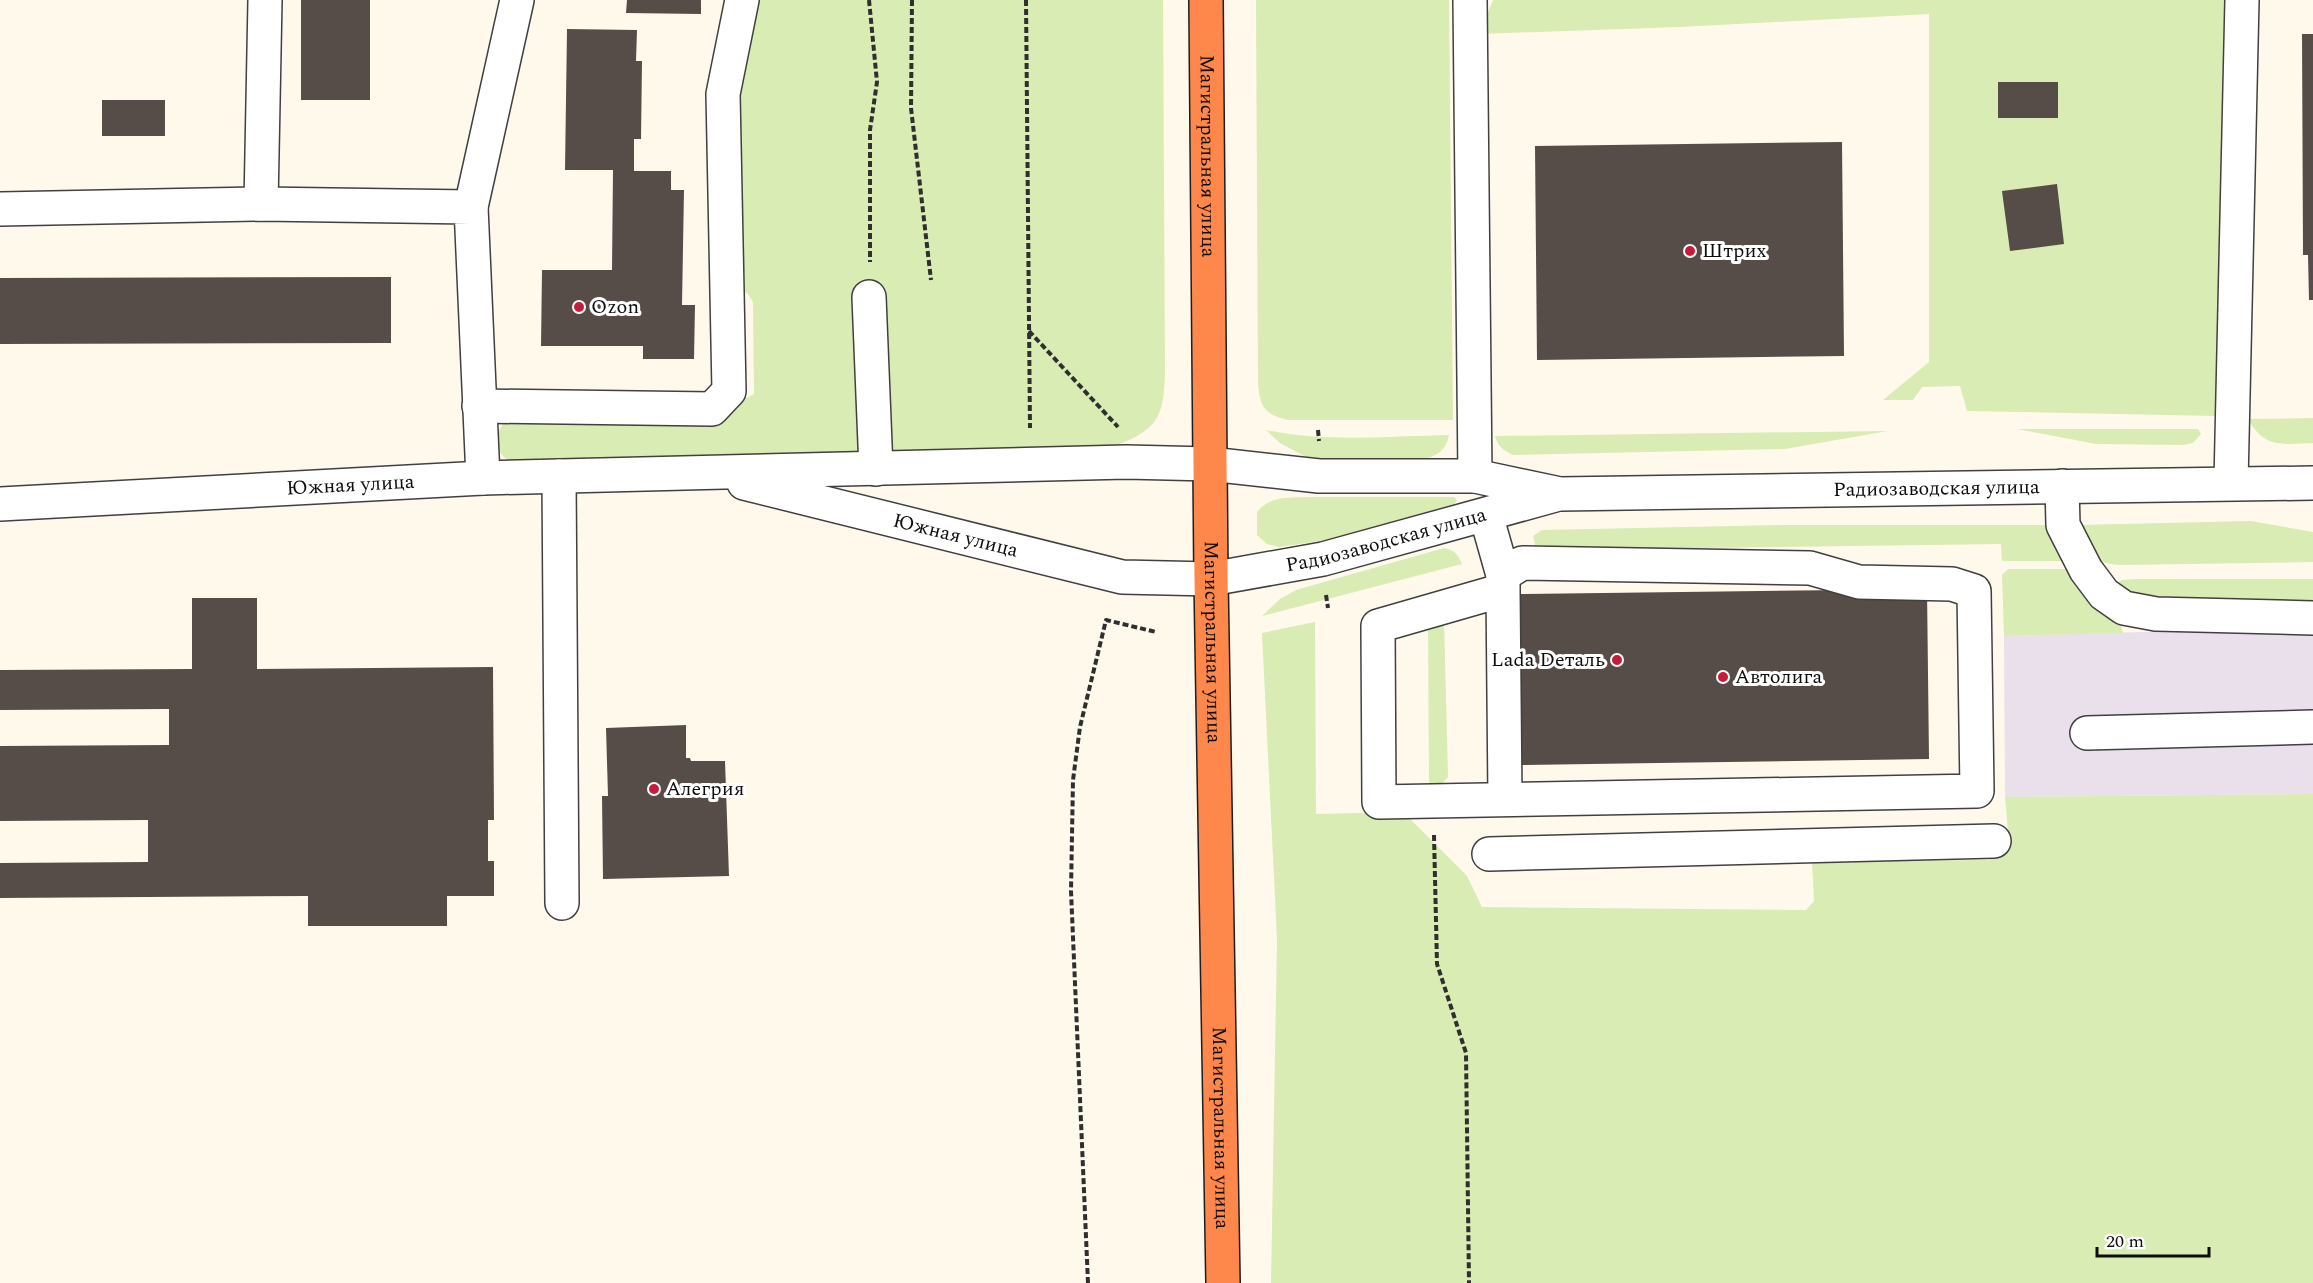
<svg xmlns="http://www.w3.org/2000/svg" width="2313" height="1283" font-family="Spectral,serif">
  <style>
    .industrial { fill: #e9e0ec }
    .green { fill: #d8ecb3 }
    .building { fill: #564c48 }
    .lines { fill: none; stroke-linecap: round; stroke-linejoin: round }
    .minor-casing { stroke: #404040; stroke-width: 36 }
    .highway-casing { stroke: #1e1e1e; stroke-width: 36 }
    .path { stroke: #2f2f2f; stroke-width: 4; stroke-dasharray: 6 3; stroke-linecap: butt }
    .minor { stroke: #fff; stroke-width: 33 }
    .highway { stroke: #fe874b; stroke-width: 33 }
    .poi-dot { fill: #c61b39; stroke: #fff; stroke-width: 2 }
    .labels { text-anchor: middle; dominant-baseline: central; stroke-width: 6; stroke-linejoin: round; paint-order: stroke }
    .street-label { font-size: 20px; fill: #0d0d0d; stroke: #fff }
    .poi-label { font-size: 20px; fill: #0d0d0d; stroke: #fff; text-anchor: start }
  </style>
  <rect width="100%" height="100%" fill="#fff9ec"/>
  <polygon class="industrial" points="2313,627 2313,794 2005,797 2004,636"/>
  <g class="green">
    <path d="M753 0H1163L1165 371C1164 418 1158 430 1112 447L518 467C493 452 489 439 508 418L735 404 754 394 753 302 748 294 738 288 736 81Z"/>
    <path d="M1256 0H1449L1453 420H1288C1263 414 1260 406 1258 383Z"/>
    <polygon points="1493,0 2225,0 2230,11 2218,416 1967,411 1960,386 1922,387 1913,400 1883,400 1929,362 1929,14 1680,27 1479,34"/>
    <path d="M2313 418V443C2282 444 2265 449 2248 419Z"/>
    <polygon points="2017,429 2198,429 2201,434 2193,443 2183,445 2096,444"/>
    <path d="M1266 430C1325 443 1389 436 1449 435 1446 453 1433 458 1417 460L1308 458 1280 443Z"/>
    <path d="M1888 431 1785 449 1513 455C1503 450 1498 447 1495 436Z"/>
    <path d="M1309 497H1454L1457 500 1454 504 1331 539 1306 543 1279 547 1267 544 1257 535V512C1271 495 1289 498 1309 497Z"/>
    <path d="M2251 521 2313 532V562L2121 565C2086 562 2091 555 2077 525Z"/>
    <polygon points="1785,525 2052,525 2067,561 2002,561 2001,544 1545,550 1536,548 1533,536 1542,530"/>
    <path d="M1444 548C1454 550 1458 554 1462 564L1262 616 1280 599 1296 590Z"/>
    <polygon points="2008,569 2070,569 2119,619 2123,633 2004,636 2002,575"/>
    <polygon points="2137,579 2313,579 2313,609 2138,603 2117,583 2122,580"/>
    <polygon points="1444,619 1448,777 1439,787 1433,787 1429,782 1428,626"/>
    <path d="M1315 622 1316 814 1403 812 1467 876 1482 907 1806 910 1814 901 1812 861 1989 860C2000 857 2006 855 2009 843L2005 797 2313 794V1283H1271L1277 939 1262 633Z"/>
  </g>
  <g class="building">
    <rect x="301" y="0" width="69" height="100"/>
    <polygon points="627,0 701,0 701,14 626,13"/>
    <polygon points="567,29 637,30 636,61 642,61 641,139 634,139 634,171 671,171 671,190 684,190 682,305 695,305 694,359 643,359 643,346 541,346 542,270 612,270 613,170 565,170"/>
    <polygon points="2302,34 2313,34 2313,300 2309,300 2308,255 2303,255"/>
    <rect x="1998" y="82" width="60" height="36"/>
    <rect x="102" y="100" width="63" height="36"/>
    <polygon points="1842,142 1844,356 1537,360 1535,146"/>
    <polygon points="2057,184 2064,244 2010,251 2002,191"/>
    <polygon points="391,277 391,343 0,344 0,278"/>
    <polygon points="1927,589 1929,759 1520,765 1518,594"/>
    <polygon points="192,598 257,598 257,669 493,667 494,820 488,820 488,861 494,861 494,896 447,896 447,926 308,926 308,896 0,898 0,863 148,862 148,820 0,821 0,746 169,745 169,709 0,710 0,670 192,669"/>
    <polygon points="686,725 686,758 690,758 691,761 725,761 729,876 603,879 602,796 608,796 606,728"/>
  </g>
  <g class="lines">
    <g class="minor-casing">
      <g id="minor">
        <polyline points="1470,0 1475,476"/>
        <polyline points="261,204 265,0"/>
        <polyline points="471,207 517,0"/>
        <polyline points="0,209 261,204 471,207 483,478"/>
        <polyline points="869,297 876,469"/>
        <polyline points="479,406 712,409 729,391 723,94 742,0"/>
        <polyline points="559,476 562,903"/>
        <polyline points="2231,482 2242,0"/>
        <path id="s1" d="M744 483 1122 577 1211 579 1323 559 1555 495"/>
        <polyline points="2062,486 2063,525 2086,570 2104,594 2124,608 2156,614 2313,618"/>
        <path id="s2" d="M0 504 483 478 1126 462 1210 464 1319 476H1475L1560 494 2313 483"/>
        <polyline points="1486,515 1503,575"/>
        <polyline points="1503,590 1378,626 1379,802 1977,791 1974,591 1952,584 1859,582 1810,568 1522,563 1503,575 1503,590 1505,799"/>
        <polyline points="2087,733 2313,727"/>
        <polyline points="1489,854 1994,841"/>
      </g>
    </g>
    <g class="highway-casing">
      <g id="highway">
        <path id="s3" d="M1206 0 1211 579 1223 1283"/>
      </g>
    </g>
    <g class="path">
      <polyline points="869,0 877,82 870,130 870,262"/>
      <polyline points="912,0 911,108 931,280"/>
      <polyline points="1026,0 1030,428"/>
      <polyline points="1029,331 1118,427"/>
      <polyline points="1318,430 1319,441"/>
      <polyline points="1326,595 1328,608"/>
      <polyline points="1434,835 1437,964 1466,1053 1469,1283"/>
      <polyline points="1088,1283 1071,891 1073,780 1080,727 1106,620 1156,632"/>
    </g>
    <use href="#minor" class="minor"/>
    <use href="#highway" class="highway"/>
  </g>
  <g class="poi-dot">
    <circle cx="1690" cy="251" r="6"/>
    <circle cx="579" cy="307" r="6"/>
    <circle cx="1617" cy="660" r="6"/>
    <circle cx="1723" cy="677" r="6"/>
    <circle cx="654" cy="789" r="6"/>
  </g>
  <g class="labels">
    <g class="street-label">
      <text stroke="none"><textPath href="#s3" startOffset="156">Магистральная улица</textPath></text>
      <text stroke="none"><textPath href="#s2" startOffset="351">Южная улица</textPath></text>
      <text stroke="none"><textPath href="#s2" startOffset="1940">Радиозаводская улица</textPath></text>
      <text stroke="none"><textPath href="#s1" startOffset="218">Южная улица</textPath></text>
      <text stroke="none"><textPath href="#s1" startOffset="658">Радиозаводская улица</textPath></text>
      <text stroke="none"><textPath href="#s3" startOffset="642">Магистральная улица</textPath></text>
      <text stroke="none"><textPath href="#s3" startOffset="1128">Магистральная улица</textPath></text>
    </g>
    <g class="poi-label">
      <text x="1702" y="251">Штрих</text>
      <text x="591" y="307">Ozon</text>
      <text x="1605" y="660" text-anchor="end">Lada Dеталь</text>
      <text x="1735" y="677">Автолига</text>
      <text x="666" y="789">Алегрия</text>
    </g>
  </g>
  <path d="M2097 1247v9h112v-9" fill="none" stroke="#0d0d0d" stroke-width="3"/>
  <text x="2106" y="1247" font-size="18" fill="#0d0d0d" stroke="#ffffff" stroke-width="4.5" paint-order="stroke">20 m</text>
</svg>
